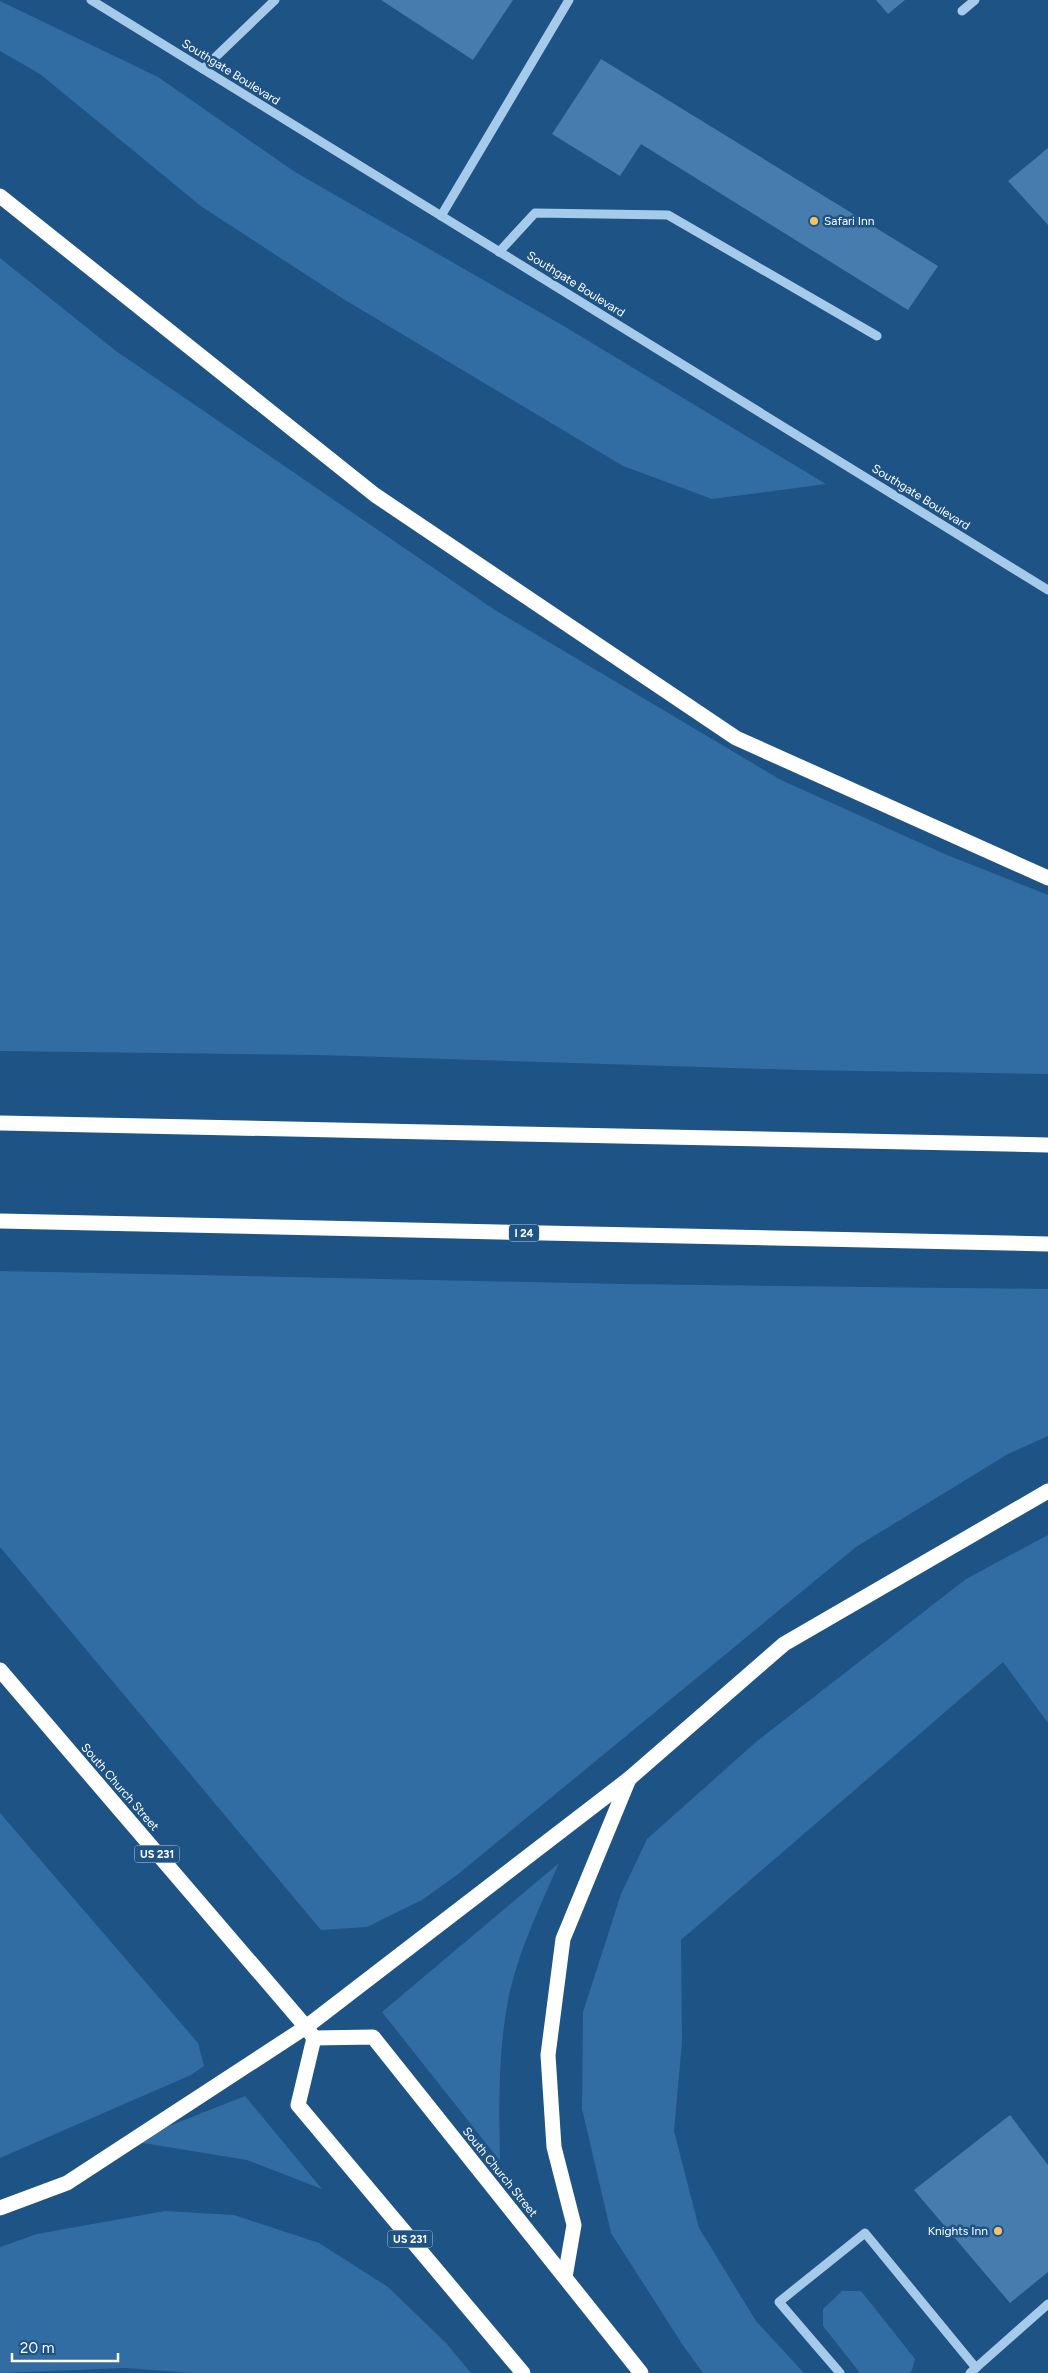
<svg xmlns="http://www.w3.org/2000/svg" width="1048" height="2373" font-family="Figtree,sans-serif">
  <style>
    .green { fill: #316ca3 }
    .building { fill: #467cae }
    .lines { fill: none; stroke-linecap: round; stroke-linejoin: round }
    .minor { stroke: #a5caea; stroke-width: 9 }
    .highway { stroke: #fff; stroke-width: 15 }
    .poi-dot { fill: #f9c364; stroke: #1e5385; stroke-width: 2 }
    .labels { text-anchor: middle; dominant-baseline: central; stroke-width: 5; stroke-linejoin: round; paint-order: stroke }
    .shield { fill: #1e5385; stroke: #bccbda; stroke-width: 1 }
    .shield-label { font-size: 11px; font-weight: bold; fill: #fff }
    .street-label { font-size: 12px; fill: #fff; stroke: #1e5385 }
    .poi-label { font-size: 12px; fill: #fff; stroke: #1e5385; text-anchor: start }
  </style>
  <rect width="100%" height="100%" fill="#1e5385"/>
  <g class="green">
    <polygon points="0,1 158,77 295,172 562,325 826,484 712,499 623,466 345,300 202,207 40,74 0,51"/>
    <polygon points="0,258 116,351 495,610 781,780 947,855 1048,895 1048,1074 798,1070 320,1055 0,1051"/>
    <polygon points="0,1271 623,1284 1048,1289 1048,1436 1008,1454 856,1547 457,1875 422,1900 367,1927 321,1930 0,1547"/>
    <polygon points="1048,1535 1048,1723 1003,1662 681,1940 682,2042 674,2131 699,2228 756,2321 804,2373 703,2373 684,2347 611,2233 582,2109 583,2012 621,1894 647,1839 756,1742 966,1579"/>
    <polygon points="0,1813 198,2043 204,2066 191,2075 0,2158"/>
    <path d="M559 1863C539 1909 516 1956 507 2006 498 2057 499 2109 500 2161L382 2012Z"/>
    <polygon points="245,2096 322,2189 247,2160 131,2141"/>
    <polygon points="165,2211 234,2215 319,2243 388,2287 447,2344 471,2373 193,2373 125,2368 0,2373 0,2247 37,2234"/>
    <polygon points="842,2291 861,2291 915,2359 912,2370 909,2373 860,2373 823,2326 823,2309"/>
  </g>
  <g class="building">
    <polygon points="381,0 513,0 473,60"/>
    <polygon points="876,0 905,0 888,14"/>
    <polygon points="601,59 938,266 908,310 641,144 620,176 552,134"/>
    <polygon points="1048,148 1048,225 1008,181"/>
    <polygon points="1010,2115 1048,2165 1048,2272 1010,2303 914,2190"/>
  </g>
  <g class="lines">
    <g class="minor">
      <polyline points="91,0 1048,590"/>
      <polyline points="962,11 975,0"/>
      <polyline points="203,69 275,0"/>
      <polyline points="441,216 569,0"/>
      <polyline points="499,252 535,213 668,215 877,336"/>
      <polyline points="840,2373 779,2302 865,2233 976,2368"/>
      <polyline points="970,2373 1048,2304"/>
    </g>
    <g class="highway">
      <polyline points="0,196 375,495 736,738 1048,878"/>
      <polyline points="0,1123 1048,1145"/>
      <polyline points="0,1221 1048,1244"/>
      <polyline points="0,1670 306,2027 314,2038 298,2105 523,2373"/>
      <polyline points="314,2038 373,2037 641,2373"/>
      <polyline points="0,2208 67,2183 306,2027 630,1778 784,1644 1048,1491"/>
      <polyline points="565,2277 574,2225 554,2147 548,2055 563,1939 629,1779"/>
    </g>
  </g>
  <g class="poi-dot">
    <circle cx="814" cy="221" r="5"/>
    <circle cx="998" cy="2231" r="5"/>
  </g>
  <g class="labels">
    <g class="shield">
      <rect x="509" y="1224.5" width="30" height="17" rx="4"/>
      <rect x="134.5" y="1845.5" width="45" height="17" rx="4"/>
      <rect x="387.5" y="2230.5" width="45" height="17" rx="4"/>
    </g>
    <g class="shield-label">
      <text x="524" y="1233">I 24</text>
      <text x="157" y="1854">US 231</text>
      <text x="410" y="2239">US 231</text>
    </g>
    <g class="street-label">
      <text transform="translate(231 72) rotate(32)">Southgate Boulevard</text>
      <text transform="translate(576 284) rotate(32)">Southgate Boulevard</text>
      <text transform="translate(921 497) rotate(32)">Southgate Boulevard</text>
      <text transform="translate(120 1787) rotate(49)">South Church Street</text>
      <text transform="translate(500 2172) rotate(51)">South Church Street</text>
    </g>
    <g class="poi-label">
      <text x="824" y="221">Safari Inn</text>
      <text x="988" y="2231" text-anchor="end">Knights Inn</text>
    </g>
  </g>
  <path d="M12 2353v8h106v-8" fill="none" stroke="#ffffff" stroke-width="2.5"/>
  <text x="20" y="2353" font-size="15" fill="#ffffff" stroke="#1e5385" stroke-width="4" paint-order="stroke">20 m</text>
</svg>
